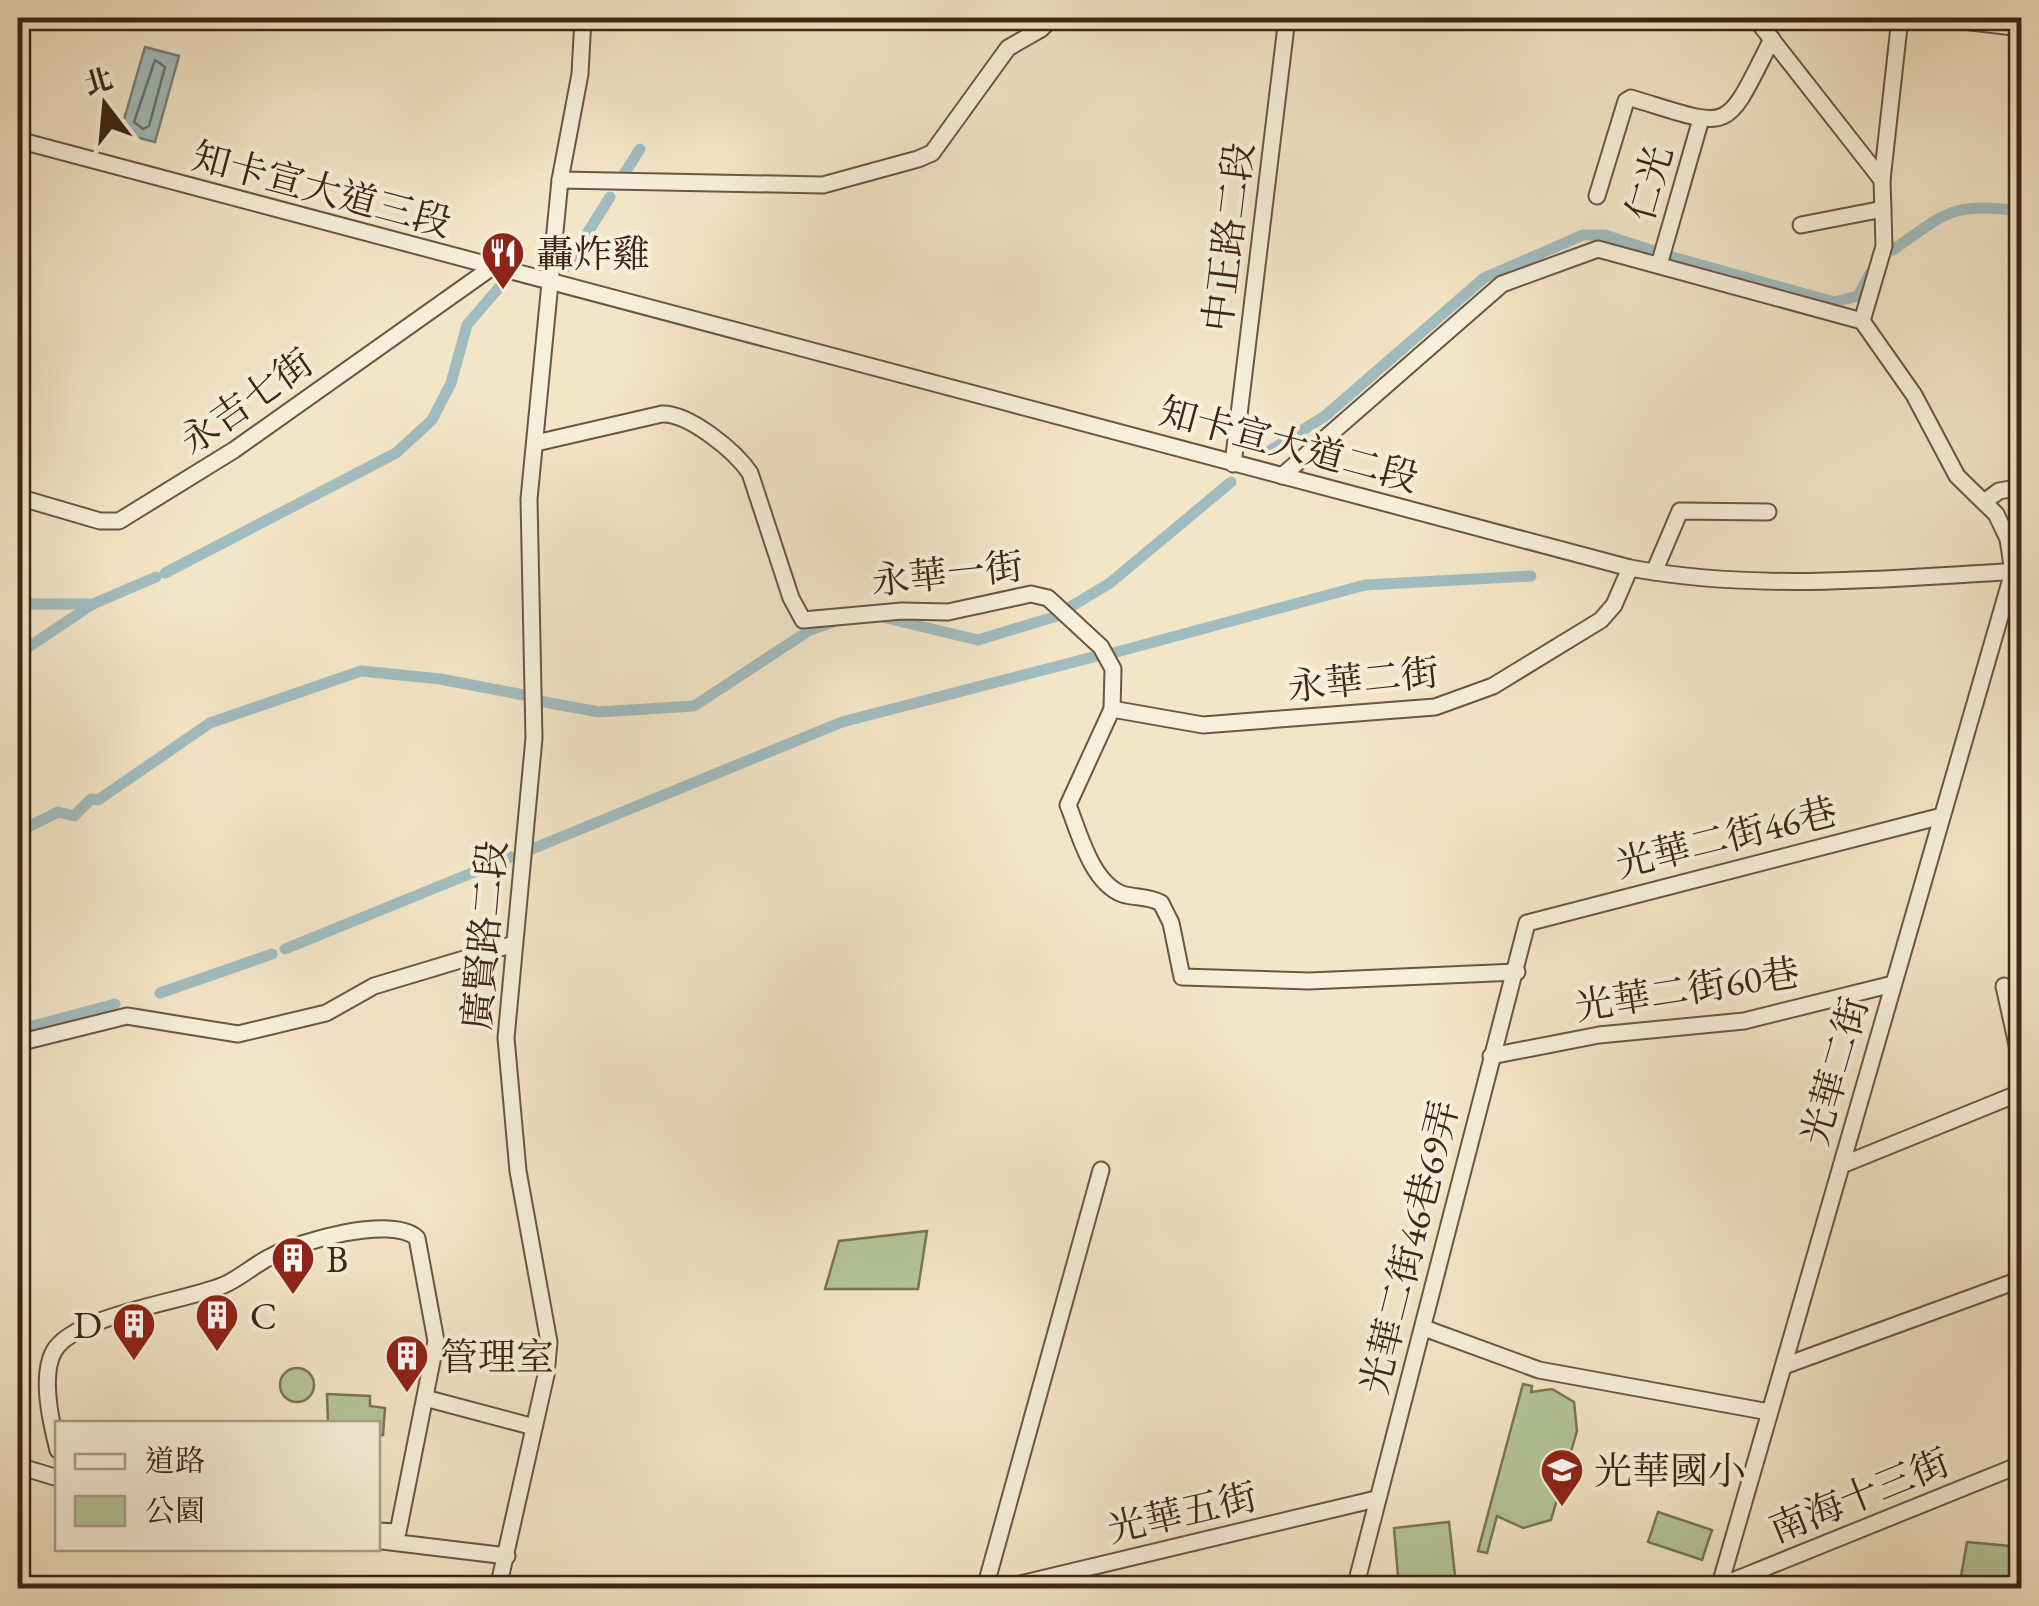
<svg xmlns="http://www.w3.org/2000/svg" width="2039" height="1606" font-family="'EB Garamond','Noto Serif TC',serif">
  <style>
    .green { fill: #b5c69a; stroke: #787658; stroke-width: 2.5 }
    .water { fill: #a1bcc0; stroke: #79807c; stroke-width: 2.5 }
    .lines { fill: none; stroke-linecap: round; stroke-linejoin: round }
    .shore { stroke: #6e716a; stroke-width: 2.5 }
    .stream { stroke: #79807c; stroke-width: 2.5 }
    .canal { stroke: #a1bcc0; stroke-width: 11 }
    .minor-casing { stroke: #6a5642; stroke-width: 19 }
    .minor { stroke: #f7efdb; stroke-width: 15 }
    .labels { text-anchor: middle; dominant-baseline: central; stroke-width: 8; stroke-linejoin: round; paint-order: stroke }
    .street-label { font-size: 38px; fill: #3c2615; stroke: #f7efdb }
    .poi-label { font-size: 38px; fill: #3c2615; stroke: #f7efdb; text-anchor: start }
  </style>
  <rect width="100%" height="100%" fill="#f3e6c7"/>
  <filter id="stains"><feTurbulence type="fractalNoise" baseFrequency=".002" numOctaves="4"/><feColorMatrix values="0 0 0 0 .2 0 0 0 0 .09 0 0 0 0 .02 0 0 0 .5 -.17"/></filter>
  <radialGradient id="worn" r=".72"><stop offset=".6" stop-color="#630" stop-opacity="0"/><stop offset="1" stop-color="#630" stop-opacity=".3"/></radialGradient>
  <g class="green">
    <polygon points="927,1231 918,1289 825,1289 839,1241"/>
    <circle cx="297" cy="1385" r="17"/>
    <polygon points="1523,1384 1532,1386 1531,1392 1552,1389 1574,1402 1577,1431 1551,1520 1523,1528 1497,1516 1487,1553 1478,1551"/>
    <polygon points="327,1394 370,1396 370,1406 385,1408 383,1435 378,1435 378,1424 328,1423"/>
    <polygon points="1658,1512 1712,1530 1702,1560 1648,1542"/>
    <polygon points="1449,1522 1456,1584 1399,1588 1394,1528"/>
    <polygon points="1967,1542 2021,1547 2021,1588 1959,1588"/>
  </g>
  <polygon class="water" points="145,47 179,56 155,142 120,133"/>
  <g class="lines">
    <polygon class="shore" points="155,60 165,67 149,126 143,129 134,122"/>
    <polyline class="stream" points="1672,1588 1695,1586"/>
    <g class="canal">
      <polyline points="622,177 640,149"/>
      <path d="M1893 250C1950 210 1951 203 2022 211"/>
      <polyline points="1665,255 1834,302 1858,296 1870,274"/>
      <polyline points="566,267 610,197"/>
      <polyline points="1268,452 1325,416 1484,278 1583,235 1605,235 1657,252"/>
      <polyline points="165,573 396,453 432,420 451,383 467,325 502,284"/>
      <polyline points="18,604 93,604"/>
      <polyline points="1067,609 1110,583 1231,482"/>
      <polyline points="886,618 978,640 1057,616"/>
      <polyline points="1113,653 1365,585 1531,576"/>
      <polyline points="18,654 93,604 156,577"/>
      <polyline points="539,701 599,712 694,706 810,630 833,622"/>
      <polyline points="18,832 58,812 74,816 91,799 98,800 210,723 361,671 440,679 524,695"/>
      <polyline points="532,849 842,722 1101,655"/>
      <polyline points="285,949 511,857"/>
      <polyline points="160,993 272,954"/>
      <polyline points="18,1030 115,1004"/>
    </g>
    <g class="minor-casing">
      <g id="minor">
        <polyline points="1755,18 1882,180 1884,246 1862,321"/>
        <polyline points="1937,18 2022,28"/>
        <path d="M18 140 1630 568C1760 592 1890 578 2022 571"/>
        <polyline points="560,180 823,185 918,159 932,153 1008,48 1041,29 1052,18"/>
        <polyline points="1882,180 1900,18"/>
        <path d="M1597 196 1626 101 1631 98C1734 129 1723 136 1772 39"/>
        <polyline points="1801,225 1883,209"/>
        <polyline points="1659,265 1701,119"/>
        <polyline points="1862,321 1914,395 1957,476 1996,514 2008,539 2013,572 2022,583"/>
        <path d="M536 443 662 414C689 413 735 451 750 473L791 598 803 620 902 611 948 612 1031 594 1048 598 1101 647 1113 669 1112 709 1068 805C1079 832 1091 882 1122 894 1135 898 1149 896 1161 903L1171 923 1182 977 1309 981 1517 972"/>
        <polyline points="1233,464 1287,18"/>
        <polyline points="1282,476 1502,284 1598,249 1862,321"/>
        <polyline points="18,497 100,521 119,521 234,450 491,268"/>
        <polyline points="1984,502 1999,491 2022,487"/>
        <polyline points="1654,572 1680,511 1768,512"/>
        <polyline points="1112,709 1203,725 1435,707 1493,686 1601,620 1614,605 1630,568"/>
        <polyline points="2004,986 2022,1067"/>
        <polyline points="18,1043 127,1016 238,1034 326,1013 374,986 514,944"/>
        <polyline points="1491,1056 1599,1035 1744,1021 1893,984"/>
        <polyline points="1842,1165 2022,1092"/>
        <polyline points="1424,1328 1539,1370 1769,1412"/>
        <polyline points="1784,1366 2022,1279"/>
        <polyline points="425,1398 534,1427"/>
        <path d="M58 1450C51 1423 40 1376 54 1351 75 1315 183 1302 224 1285 240 1278 254 1265 270 1257 299 1241 391 1215 417 1238L436 1341 398 1532 378 1531"/>
        <polyline points="18,1466 58,1478"/>
        <polyline points="382,1541 507,1556"/>
        <polyline points="498,1588 546,1375 549,1342 518,1171 506,1038 534,738 529,499 560,180 580,74 583,18"/>
        <polyline points="985,1588 1101,1170"/>
        <polyline points="1003,1588 1376,1499"/>
        <polyline points="1355,1588 1527,923 1942,816"/>
        <polyline points="1702,1588 1720,1586 2022,1464"/>
        <polyline points="1719,1588 2013,572"/>
      </g>
    </g>
    <use href="#minor" class="minor"/>
  </g>
  <defs>
    <g id="restaurant-pin" transform="scale(2.25)"><path d="M0 17L-7.5 6A9.5 9.5 0 1 1 7.5 6Z" fill="#8f2418" stroke="#f7efdb"/><path d="M-5-6h1v4h1v-4h1v4h1v-4h1v5L-1.5 .5V6h-2V.5L-5-1ZM5-6V6H3V1.5H1.5Q1.5-4 5-6Z" fill="#fff"/></g>
    <g id="building-pin" transform="scale(2.25)"><path d="M0 17L-7.5 6A9.5 9.5 0 1 1 7.5 6Z" fill="#8f2418" stroke="#f7efdb"/><path d="M-4-6H4V6H1V3H-1V6H-4ZM-2.5-4.3h1.7v1.8h-1.7ZM.8-4.3h1.7v1.8H.8ZM-2.5-1h1.7V.8h-1.7ZM.8-1h1.7V.8H.8Z" fill="#fff"/></g>
    <g id="school-pin" transform="scale(2.25)"><path d="M0 17L-7.5 6A9.5 9.5 0 1 1 7.5 6Z" fill="#8f2418" stroke="#f7efdb"/><path d="M0-5L7-2L0 1L-7-2ZM-4 1L0 2.5L4 1V4Q0 6-4 4Z" fill="#fff"/></g>
  </defs>
  <g fill-rule="evenodd">
    <use href="#restaurant-pin" x="503" y="253"/>
    <use href="#building-pin" x="293" y="1258"/>
    <use href="#building-pin" x="217" y="1315"/>
    <use href="#building-pin" x="134" y="1324"/>
    <use href="#building-pin" x="407" y="1356"/>
    <use href="#school-pin" x="1562" y="1470"/>
  </g>
  <g class="labels">
    <g class="street-label">
      <text transform="translate(1649 183) rotate(-74)">仁光</text>
      <text transform="translate(322 189) rotate(15)">知卡宣大道三段</text>
      <text transform="translate(1228 237) rotate(-83)">中正路二段</text>
      <text transform="translate(246 401) rotate(-35)">永吉七街</text>
      <text transform="translate(1289 444) rotate(15)">知卡宣大道二段</text>
      <text transform="translate(947 573) rotate(-6)">永華一街</text>
      <text transform="translate(1363 679) rotate(-6)">永華二街</text>
      <text transform="translate(1726 837) rotate(-14)">光華二街46巷</text>
      <text transform="translate(484 935) rotate(-85)">廣賢路二段</text>
      <text transform="translate(1687 989) rotate(-9)">光華二街60巷</text>
      <text transform="translate(1834 1071) rotate(-74)">光華二街</text>
      <text transform="translate(1409 1247) rotate(-76)">光華二街46巷69弄</text>
      <text transform="translate(1859 1495) rotate(-22)">南海十三街</text>
      <text transform="translate(1182 1512) rotate(-13)">光華五街</text>
    </g>
    <g class="poi-label">
      <text x="536" y="253">轟炸雞</text>
      <text x="326" y="1258">B</text>
      <text x="250" y="1315">C</text>
      <text x="102" y="1324" text-anchor="end">D</text>
      <text x="440" y="1356">管理室</text>
      <text x="1594" y="1470">光華國小</text>
    </g>
  </g>
  <rect width="2039" height="1606" fill="none" stroke="#f3e6c7" stroke-width="60"/>
  <rect x="20" y="20" width="1999" height="1566" fill="none" stroke="#3c2615" stroke-width="5"/>
  <rect x="30" y="30" width="1979" height="1546" fill="none" stroke="#3c2615" stroke-width="2.5"/>
  <rect x="55" y="1421" width="325" height="130" fill="#f7efdb" stroke="#ac9f8c" stroke-width="2.5"/>
  <rect x="75" y="1454" width="50" height="15" fill="#f7efdb" stroke="#ac9f8c" stroke-width="2.5"/>
  <text x="145" y="1471" font-size="30" fill="#3c2615">道路</text>
  <rect x="75" y="1496" width="50" height="30" fill="#b5c69a" stroke="#ac9f8c" stroke-width="2.5"/>
  <text x="145" y="1521" font-size="30" fill="#3c2615">公園</text>
  <g transform="translate(105 105) rotate(344)" stroke="#f7efdb" stroke-width="8" paint-order="stroke">
  <path d="M0-8L18 38L0 25L-18 38Z" fill="#3c2615"/>
  <text y="-15" font-size="28" font-weight="bold" text-anchor="middle" fill="#3c2615">北</text>
  </g>
  <rect width="100%" height="100%" filter="url(#stains)"/>
  <rect width="100%" height="100%" fill="url(#worn)"/>
</svg>
